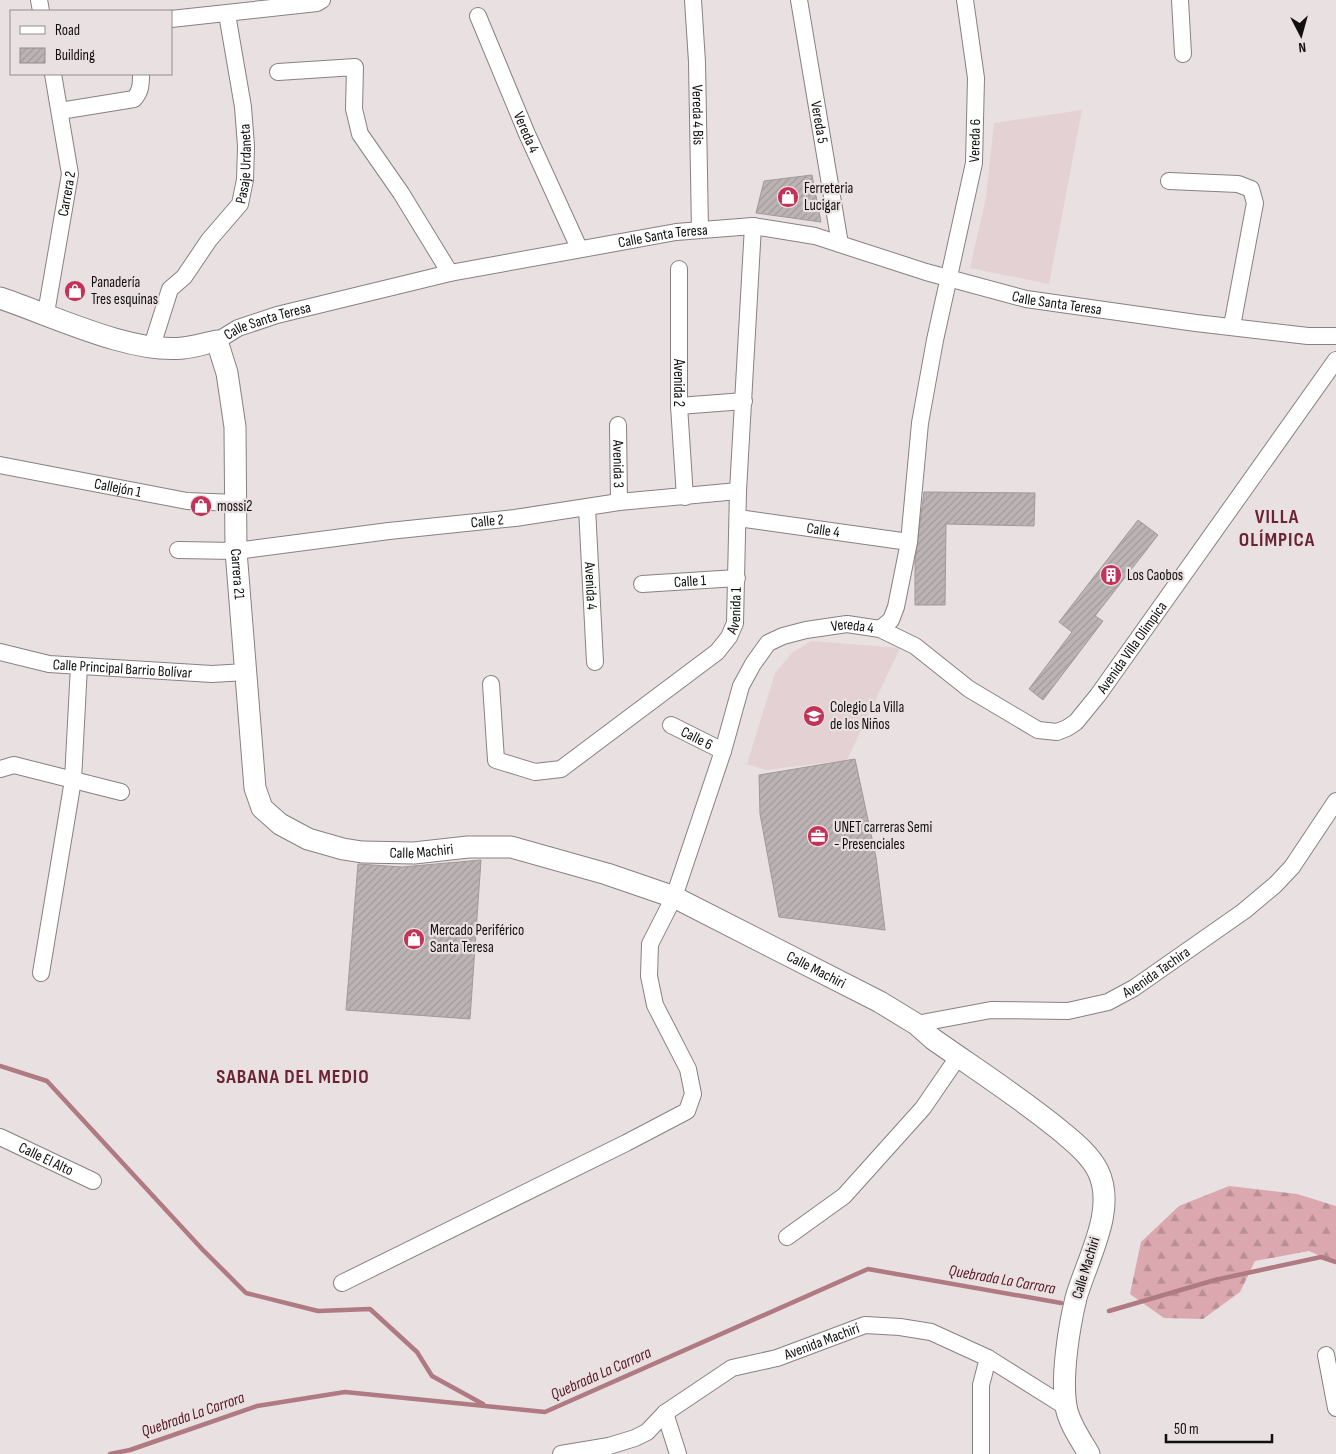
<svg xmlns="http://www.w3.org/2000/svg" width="1336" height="1454" font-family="'Sofia Sans Condensed',sans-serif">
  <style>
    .built { fill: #e3d1d3 }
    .forest { fill: url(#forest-firs) }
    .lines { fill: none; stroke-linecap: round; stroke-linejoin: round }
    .stream { stroke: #af7a82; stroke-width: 4.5 }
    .building { fill: url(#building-hatch); stroke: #a2999a }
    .minor-casing { stroke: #888081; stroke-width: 18 }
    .tertiary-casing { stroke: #888081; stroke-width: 23 }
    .minor { stroke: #fff; stroke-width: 16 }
    .tertiary { stroke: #fff; stroke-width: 21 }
    .labels { text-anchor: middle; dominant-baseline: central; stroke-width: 4.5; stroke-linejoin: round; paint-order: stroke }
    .street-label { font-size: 15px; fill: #120f0f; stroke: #e9e0e1 }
    .poi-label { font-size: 15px; fill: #120f0f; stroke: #e9e0e1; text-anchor: start }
    .water-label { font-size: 16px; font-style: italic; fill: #561525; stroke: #e9e0e1 }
    .district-label { font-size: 20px; font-weight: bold; letter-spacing: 1px; fill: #6a2434; stroke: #e9e0e1 }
  </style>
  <defs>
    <pattern id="forest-firs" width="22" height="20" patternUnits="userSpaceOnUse" patternTransform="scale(1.25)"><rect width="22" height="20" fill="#daa8ae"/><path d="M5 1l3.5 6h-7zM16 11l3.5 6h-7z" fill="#ba8f94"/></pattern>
    <pattern id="building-hatch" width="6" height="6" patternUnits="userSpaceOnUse" patternTransform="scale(1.25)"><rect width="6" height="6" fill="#bcb4b4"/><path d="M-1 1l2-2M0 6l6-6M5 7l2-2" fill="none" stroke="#a19a9a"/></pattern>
  </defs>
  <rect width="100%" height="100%" fill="#e9e0e1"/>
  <g class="built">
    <polygon points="1082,110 1049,284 970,268 986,197 994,123"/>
    <polygon points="811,641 900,648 847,760 766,770 747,764 775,673 792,653"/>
  </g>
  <polygon class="forest" points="1229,1186 1297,1194 1336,1206 1336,1263 1309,1251 1255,1261 1240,1292 1203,1319 1164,1318 1130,1294 1141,1242 1179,1206"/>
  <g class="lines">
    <g class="stream">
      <polyline points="0,1066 47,1081 202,1249 246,1293 318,1311 370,1309 417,1352 432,1376 483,1404"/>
      <polyline points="1109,1311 1215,1280 1321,1257 1336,1262"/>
      <polyline points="110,1454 130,1450 257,1406 345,1392 545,1412 868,1269 1061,1303"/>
    </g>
  </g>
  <g class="building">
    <polygon points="812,175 821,222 756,213 764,181"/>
    <polygon points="924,492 1035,493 1034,526 946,524 945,605 915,605 915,561"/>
    <polygon points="1138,520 1158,535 1095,616 1103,621 1043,700 1029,689 1072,632 1059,622"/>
    <polygon points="855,759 876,857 885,930 779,917 760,814 759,775"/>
    <polygon points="481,860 470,1019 346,1010 358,864 402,867"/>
  </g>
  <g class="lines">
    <g class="minor-casing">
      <g id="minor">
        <polyline points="39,0 41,11"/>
        <path id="s1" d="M693 0 697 62 700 230"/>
        <path id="s2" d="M799 0 840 244"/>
        <polyline points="1180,0 1183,54"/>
        <path id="s3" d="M478 16 527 134 579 248"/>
        <polyline points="171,19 317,3 322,0"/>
        <polyline points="278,72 355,67 354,109 360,134 401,193 450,273"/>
        <path d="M60 111 134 99C141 91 141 84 141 74"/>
        <polyline points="1169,181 1238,184 1251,189 1255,203 1232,326"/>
        <path id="s4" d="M679 269V406L685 497"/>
        <path id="s5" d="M46 313 70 174 53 74"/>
        <path id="s6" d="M217 341 238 328 277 315 450 273 676 232 753 226 815 236 926 272 1026 299 1196 323 1308 336H1336"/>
        <path id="s7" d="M152 346 170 289 184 277 209 240 240 204 245 180 246 146 243 107 227 14"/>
        <polyline points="679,406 744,401"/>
        <path id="s8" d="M618 425 619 502"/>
        <path id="s9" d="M0 465 187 501 236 503"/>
        <path id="s10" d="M587 508 595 662"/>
        <path id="s11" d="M738 518 909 542"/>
        <path id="s12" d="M178 550 236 551 389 531 515 518 619 502 738 491"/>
        <path id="s13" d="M642 584 737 578"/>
        <path id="s14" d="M880 629 891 620 896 607 909 542 920 423 935 340 974 163 976 78 965 0"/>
        <path id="s15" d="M0 652 49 664 212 674 246 672"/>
        <path id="s16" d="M491 684 496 760 535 772 561 769 717 652 729 637 735 623 738 491 753 226"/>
        <path id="s17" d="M671 725 723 751"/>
        <polyline points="0,769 14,765 121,792"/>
        <polyline points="41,973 73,780 79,666"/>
        <path id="s18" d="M916 1024 991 1010 1068 1011 1108 1002 1134 988 1244 911 1275 885 1292 867 1336 801"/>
        <path id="s19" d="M0 1137 93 1181"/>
        <polyline points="787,1237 844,1196 923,1108 958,1057"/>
        <path id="s20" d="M342 1283 626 1143 687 1111 693 1094 688 1069 655 1005 649 976 650 944 674 897 723 751 741 686 753 664 768 643 783 636 806 630 847 624 880 629 915 646 969 689 1038 730 1057 732 1067 728 1076 722 1098 695 1336 360"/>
        <polyline points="1326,1355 1336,1408"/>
        <polyline points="665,1413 678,1454"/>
        <path id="s21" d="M561 1454 609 1446 635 1438 647 1432 665 1413 732 1368 777 1358 865 1325 900 1327 931 1332 988 1358 1066 1407"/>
        <polyline points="981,1454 981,1385 988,1358"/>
      </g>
    </g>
    <g class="tertiary-casing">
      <g id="tertiary">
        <path id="s22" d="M0 298C51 315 131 354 183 348 194 347 206 343 217 341L227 373 235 427 236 551 255 788 262 808 280 824 308 839 343 849 362 852 414 853 468 847H511L607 874 674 897 880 1002 916 1024 933 1039C977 1070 1021 1098 1062 1132 1075 1143 1090 1155 1098 1171 1117 1210 1087 1259 1076 1298 1069 1327 1061 1377 1066 1406 1068 1422 1081 1440 1089 1454"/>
      </g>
    </g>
    <use href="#minor" class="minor"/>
    <use href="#tertiary" class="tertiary"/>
  </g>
  <defs>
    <g id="shop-disc" transform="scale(1.125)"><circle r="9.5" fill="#c2335a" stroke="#e9e0e1"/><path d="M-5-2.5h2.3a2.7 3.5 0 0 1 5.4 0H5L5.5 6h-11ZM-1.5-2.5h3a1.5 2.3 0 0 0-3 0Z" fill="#fff"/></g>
    <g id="building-disc" transform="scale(1.125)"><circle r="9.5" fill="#c2335a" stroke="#e9e0e1"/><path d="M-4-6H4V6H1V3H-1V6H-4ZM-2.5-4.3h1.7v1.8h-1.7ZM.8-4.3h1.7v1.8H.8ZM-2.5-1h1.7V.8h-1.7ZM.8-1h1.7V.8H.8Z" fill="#fff"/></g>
    <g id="school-disc" transform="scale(1.125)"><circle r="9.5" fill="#c2335a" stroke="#e9e0e1"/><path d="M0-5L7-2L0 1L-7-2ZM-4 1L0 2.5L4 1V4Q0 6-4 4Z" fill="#fff"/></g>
    <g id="office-disc" transform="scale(1.125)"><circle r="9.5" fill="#c2335a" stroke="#e9e0e1"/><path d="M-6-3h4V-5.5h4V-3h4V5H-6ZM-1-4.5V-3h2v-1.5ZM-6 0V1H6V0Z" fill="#fff"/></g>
  </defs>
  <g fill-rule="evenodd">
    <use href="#shop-disc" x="788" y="197"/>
    <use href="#shop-disc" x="75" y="291"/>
    <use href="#shop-disc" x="201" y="506"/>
    <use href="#building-disc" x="1111" y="575"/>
    <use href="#school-disc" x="814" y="716"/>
    <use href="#office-disc" x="818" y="836"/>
    <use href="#shop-disc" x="414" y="939"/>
  </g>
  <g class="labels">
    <g class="street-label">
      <text stroke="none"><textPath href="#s1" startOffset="115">Vereda 4 Bis</textPath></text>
      <text stroke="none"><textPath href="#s2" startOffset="124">Vereda 5</textPath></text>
      <text stroke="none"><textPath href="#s3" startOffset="126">Vereda 4</textPath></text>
      <text stroke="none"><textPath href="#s14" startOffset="502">Vereda 6</textPath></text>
      <text stroke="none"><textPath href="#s7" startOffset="211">Pasaje Urdaneta</textPath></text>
      <text stroke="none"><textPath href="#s5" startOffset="121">Carrera 2</textPath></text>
      <text stroke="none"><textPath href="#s6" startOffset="460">Calle Santa Teresa</textPath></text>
      <text stroke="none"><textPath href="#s6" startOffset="865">Calle Santa Teresa</textPath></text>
      <text stroke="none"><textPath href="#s6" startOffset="55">Calle Santa Teresa</textPath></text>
      <text stroke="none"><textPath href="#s4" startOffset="114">Avenida 2</textPath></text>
      <text stroke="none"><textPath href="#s8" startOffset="39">Avenida 3</textPath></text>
      <text stroke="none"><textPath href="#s9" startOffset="120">Callejón 1</textPath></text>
      <text stroke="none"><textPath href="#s12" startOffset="311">Calle 2</textPath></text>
      <text stroke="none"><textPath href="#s11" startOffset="86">Calle 4</textPath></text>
      <text stroke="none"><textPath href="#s22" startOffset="461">Carrera 21</textPath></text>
      <text stroke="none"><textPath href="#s13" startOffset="48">Calle 1</textPath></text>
      <text stroke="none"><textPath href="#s10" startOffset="78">Avenida 4</textPath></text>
      <text stroke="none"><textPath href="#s16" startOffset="385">Avenida 1</textPath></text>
      <text stroke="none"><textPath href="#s20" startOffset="975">Vereda 4</textPath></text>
      <text stroke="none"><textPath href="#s20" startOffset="1325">Avenida Villa Olimpica</textPath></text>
      <text stroke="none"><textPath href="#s15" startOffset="124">Calle Principal Barrio Bolívar</textPath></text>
      <text stroke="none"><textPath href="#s17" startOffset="29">Calle 6</textPath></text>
      <text stroke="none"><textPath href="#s22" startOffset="868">Calle Machiri</textPath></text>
      <text stroke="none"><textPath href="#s22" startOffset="1288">Calle Machiri</textPath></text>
      <text stroke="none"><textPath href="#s18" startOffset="251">Avenida Tachira</textPath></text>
      <text stroke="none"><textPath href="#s19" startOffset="51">Calle El Alto</textPath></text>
      <text transform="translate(1086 1268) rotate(-73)">Calle Machiri</text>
      <text stroke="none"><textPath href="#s21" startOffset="290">Avenida Machirí</textPath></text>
    </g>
    <g class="poi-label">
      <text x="804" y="188">Ferreteria<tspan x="804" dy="17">Lucigar</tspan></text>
      <text x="91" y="282">Panadería<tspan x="91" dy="17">Tres esquinas</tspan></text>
      <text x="217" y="506">mossi2</text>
      <text x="1127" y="575">Los Caobos</text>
      <text x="830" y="707">Colegio La Villa<tspan x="830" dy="17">de los Niños</tspan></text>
      <text x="834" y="827">UNET carreras Semi<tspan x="834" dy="17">- Presenciales</tspan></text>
      <text x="430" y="930">Mercado Periférico<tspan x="430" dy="17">Santa Teresa</tspan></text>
    </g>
    <g class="water-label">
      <text transform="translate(1002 1280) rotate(10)">Quebrada La Carrora</text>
      <text transform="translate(601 1374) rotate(-24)">Quebrada La Carrora</text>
      <text transform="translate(193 1415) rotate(-19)">Quebrada La Carrora</text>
    </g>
    <g class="district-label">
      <text x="1277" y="517">VILLA<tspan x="1277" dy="23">OLÍMPICA</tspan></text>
      <text x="293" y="1077">SABANA DEL MEDIO</text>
    </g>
  </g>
  <rect x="10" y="10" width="162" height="65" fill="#e9e0e1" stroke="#938c8d"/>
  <rect x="20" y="26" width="25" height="8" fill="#ffffff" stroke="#938c8d"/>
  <text x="55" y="35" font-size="15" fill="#120f0f">Road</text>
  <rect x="20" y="48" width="25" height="15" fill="url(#building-hatch)" stroke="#938c8d"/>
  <text x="55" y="60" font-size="15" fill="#120f0f">Building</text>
  <g transform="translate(1301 35) rotate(174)" stroke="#e9e0e1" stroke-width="4" paint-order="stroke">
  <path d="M0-4L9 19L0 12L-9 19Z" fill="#120f0f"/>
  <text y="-8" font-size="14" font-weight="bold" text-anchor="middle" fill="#120f0f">N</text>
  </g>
  <path d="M1166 1434v8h106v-8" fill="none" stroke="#120f0f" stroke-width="2.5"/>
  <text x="1174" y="1434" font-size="15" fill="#120f0f" stroke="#e9e0e1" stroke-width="4" paint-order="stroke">50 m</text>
</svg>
